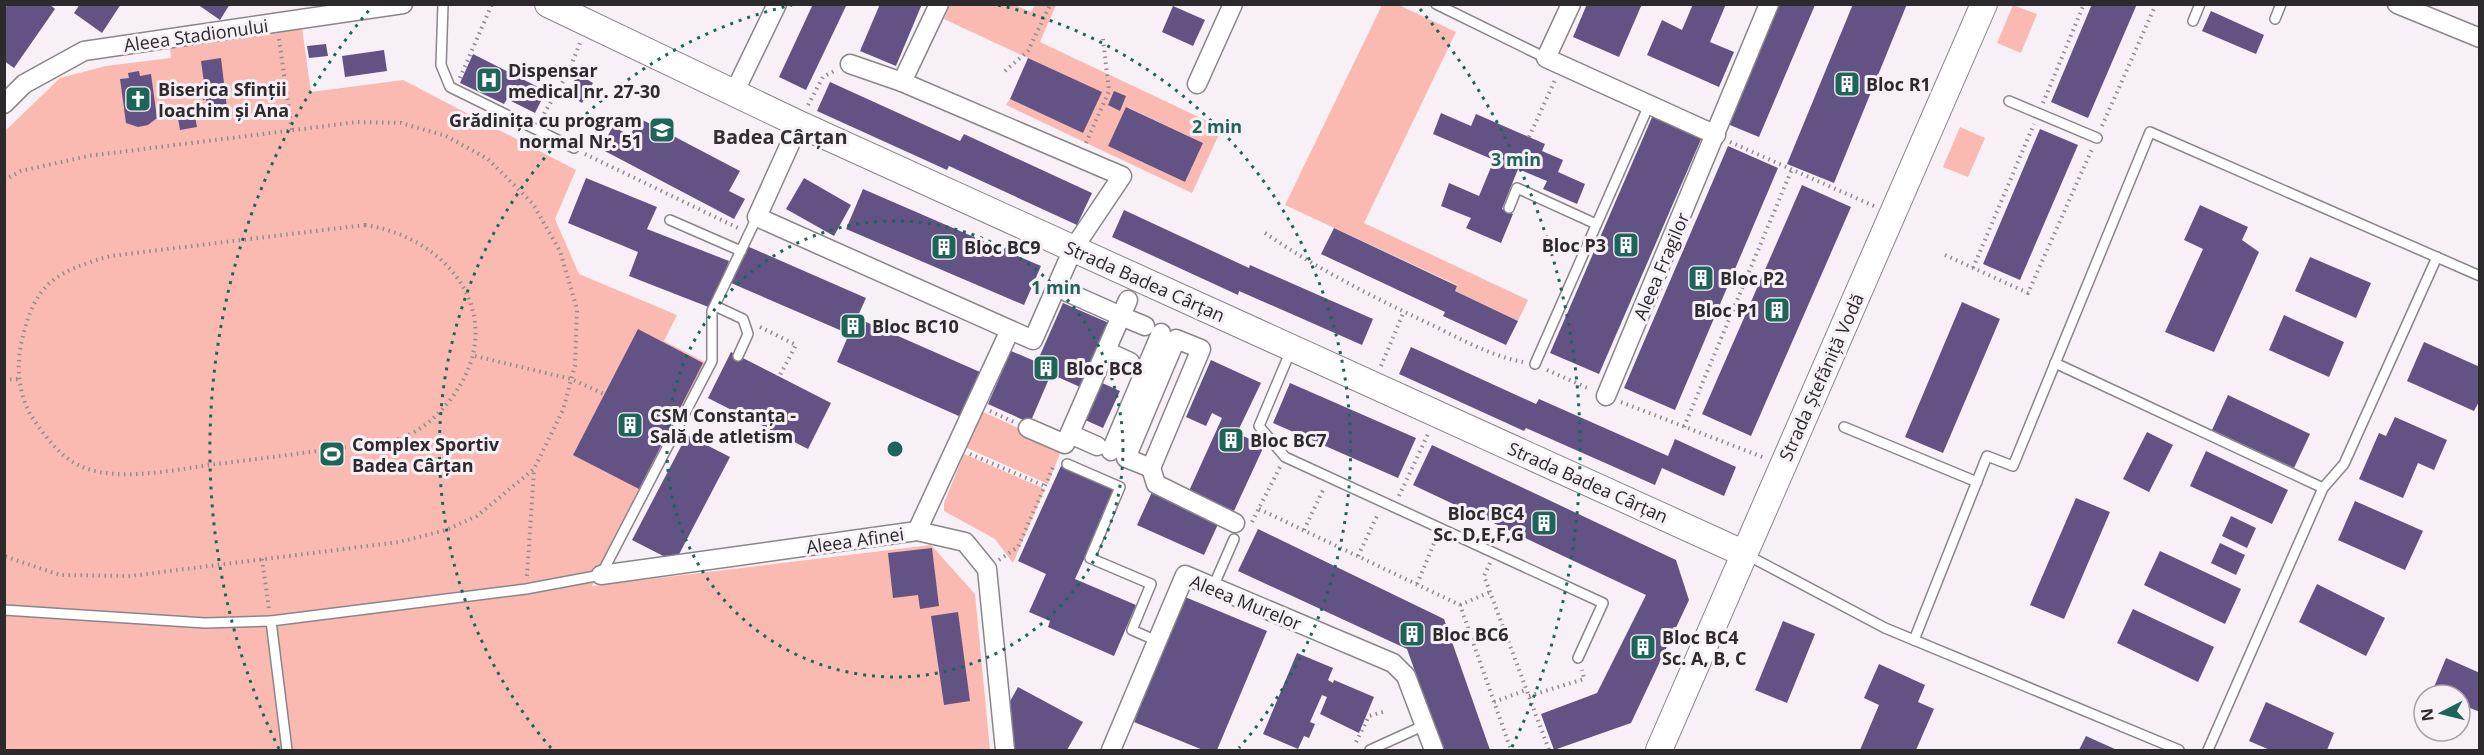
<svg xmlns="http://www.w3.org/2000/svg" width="2484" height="755" font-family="'Open Sans',sans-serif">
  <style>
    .green { fill: #fabab1; fill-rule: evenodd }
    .building { fill: #635384 }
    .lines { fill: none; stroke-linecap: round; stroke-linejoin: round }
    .lane-casing { stroke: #8a8589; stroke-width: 12 }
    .street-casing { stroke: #8a8589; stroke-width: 21 }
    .secondary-casing { stroke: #8a8589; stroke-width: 28 }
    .path { stroke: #908c90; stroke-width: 4; stroke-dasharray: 1.5 4.5; stroke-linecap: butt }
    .lane { stroke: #fff; stroke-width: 9 }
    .street { stroke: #fff; stroke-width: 18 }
    .secondary { stroke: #fff; stroke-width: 26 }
    .ring { fill: none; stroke: #1d6559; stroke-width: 3; stroke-dasharray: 3 6 }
    .labels { text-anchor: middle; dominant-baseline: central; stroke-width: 6; stroke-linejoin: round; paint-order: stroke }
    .street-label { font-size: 18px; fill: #2c2a2c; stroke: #f7f1f7 }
    .poi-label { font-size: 18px; font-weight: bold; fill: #2c2a2c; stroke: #f7f1f7; text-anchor: start }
    .neighbourhood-label { font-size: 20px; font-weight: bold; fill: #332e32; stroke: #f7f1f7 }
    .centre { fill: #1d6559; stroke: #f7f1f7; stroke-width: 3 }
    .ring-label { font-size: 18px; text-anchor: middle; font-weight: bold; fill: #1d6559; stroke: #f7f1f7; stroke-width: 6; stroke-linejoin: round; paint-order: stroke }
  </style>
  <rect width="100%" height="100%" fill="#f7f1f7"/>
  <g class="green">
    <path d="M950 5H1015L1031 12 1035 5H1056L1040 42 1222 128 1192 193 1006 105 1010 99 1083 132 1101 92 944 19ZM1127 107 1203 143 1185 182 1108 146Z"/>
    <polygon points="1382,5 1399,5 1456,32 1364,223 1528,300 1518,321 1455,291 1457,285 1285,205"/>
    <polygon points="2013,5 2037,14 2021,53 1997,43"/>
    <polygon points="302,28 311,92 403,80 576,170 555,219 579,274 677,315 664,341 707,363 592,586 931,545 975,594 990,750 5,750 5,131 60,78 106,66 171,58 170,47"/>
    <polygon points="1960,127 1985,138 1968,177 1943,167"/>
    <polygon points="981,411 1062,448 1048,484 965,447"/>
    <polygon points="964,454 1045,489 1013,563 995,539 944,511 944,503"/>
  </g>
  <g class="building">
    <polygon points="8,4 49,4 55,9 14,68 4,61 4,10"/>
    <polygon points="80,4 121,4 102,33 74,13"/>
    <polygon points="197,4 230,4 220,20"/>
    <polygon points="813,4 847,4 806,90 779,77"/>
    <polygon points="880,4 922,4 896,66 860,51"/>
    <polygon points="1587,4 1642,4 1619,57 1573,37"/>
    <polygon points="1693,4 1726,4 1710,42 1734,52 1719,87 1647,55 1662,20 1682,30"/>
    <polygon points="1853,4 1907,4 1834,183 1787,164"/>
    <polygon points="2092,4 2137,4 2088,118 2051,102"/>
    <polygon points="1775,5 1815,5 1759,137 1725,123"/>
    <polygon points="1173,6 1205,20 1193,46 1162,32"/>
    <polygon points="2211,11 2264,35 2256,54 2202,31"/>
    <polygon points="326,44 328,56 309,58 307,46"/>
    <polygon points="384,50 387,71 345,77 342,56"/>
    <polygon points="473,54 546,91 535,113 507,99 504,104 460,83"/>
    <polygon points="221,58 228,117 208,120 206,99 203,100 202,90 205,90 201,61"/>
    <polygon points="1028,58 1102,92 1083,133 1010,99"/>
    <polygon points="139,71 140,76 151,74 157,118 148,125 138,127 126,123 120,79 129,78 128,73"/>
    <polygon points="578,74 593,83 582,103 567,94"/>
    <polygon points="830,82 960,141 964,134 1092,193 1077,225 949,166 947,170 817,111"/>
    <polygon points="1114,91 1126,96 1120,111 1108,105"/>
    <polygon points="1126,107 1203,143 1185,182 1108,146"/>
    <polygon points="1441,113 1471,126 1476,114 1545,144 1542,151 1563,160 1558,172 1585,184 1577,204 1543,189 1547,181 1518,169 1502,209 1513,214 1501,243 1466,228 1471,218 1441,206 1449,183 1479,196 1494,160 1433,134"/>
    <polygon points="1653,115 1702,137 1599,374 1550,353"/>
    <polygon points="195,116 197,127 180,130 178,118"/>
    <polygon points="639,118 740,171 729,191 745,199 734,219 601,149 613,126 630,136"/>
    <polygon points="2040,129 2078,145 2020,280 1983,264"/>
    <polygon points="1728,146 1778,168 1675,410 1624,388"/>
    <polygon points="586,178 657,207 647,229 729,261 711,308 629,276 638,252 568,223"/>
    <polygon points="804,178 851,205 834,236 786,209"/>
    <polygon points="1802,185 1851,207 1751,436 1702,414"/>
    <polygon points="863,189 1041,266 1024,305 846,229"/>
    <polygon points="2200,205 2248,227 2242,240 2259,252 2214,352 2165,332 2203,249 2184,240"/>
    <polygon points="1124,210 1249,268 1250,265 1373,319 1362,345 1239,291 1238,295 1112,237"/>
    <polygon points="1334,228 1457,286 1455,291 1518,321 1506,345 1443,316 1445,312 1321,254"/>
    <polygon points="747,246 866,298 857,318 980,372 961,417 837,362 849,334 731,283"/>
    <polygon points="2310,257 2371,283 2356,318 2295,291"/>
    <polygon points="1962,302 2000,319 1943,453 1905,437"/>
    <polygon points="1063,303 1109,323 1080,387 1051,374 1030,423 988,404 1011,351 1037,362"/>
    <polygon points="2284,315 2344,342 2329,377 2269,350"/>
    <polygon points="638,329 703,363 639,489 573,455"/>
    <polygon points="2424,342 2480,367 2480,400 2474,411 2407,381"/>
    <polygon points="1411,347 1536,404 1539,399 1668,456 1675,439 1736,467 1724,496 1662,468 1655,485 1526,428 1524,431 1399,374"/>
    <polygon points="731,352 831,403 808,449 708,398"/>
    <polygon points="1211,360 1261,383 1237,433 1264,446 1234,511 1189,491 1222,418 1212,413 1206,426 1186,417"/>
    <polygon points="1100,382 1120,391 1103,428 1083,419"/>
    <polygon points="1290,383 1416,438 1398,478 1273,423"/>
    <polygon points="2228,395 2310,434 2294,468 2212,430"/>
    <polygon points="2395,417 2447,440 2434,470 2418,463 2403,498 2359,479 2379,433 2386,436"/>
    <polygon points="2147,432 2173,445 2149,492 2123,479"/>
    <polygon points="687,435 730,457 675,562 632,540"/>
    <polygon points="1432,445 1676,560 1689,600 1631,723 1554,750 1541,714 1597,693 1646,595 1413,485"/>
    <polygon points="2206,451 2288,490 2272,524 2190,486"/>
    <polygon points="1061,466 1115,491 1075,579 1136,605 1114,656 1048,627 1050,621 1029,612 1046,574 1018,561"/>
    <polygon points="1152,492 1219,522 1204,555 1137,525"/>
    <polygon points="2076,498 2110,512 2064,619 2030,605"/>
    <polygon points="2355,501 2423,531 2405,570 2338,540"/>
    <polygon points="2231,516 2256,528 2247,548 2222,536"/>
    <polygon points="1258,529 1444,619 1490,750 1443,750 1407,649 1238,571"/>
    <polygon points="2220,543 2245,555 2236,575 2211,563"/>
    <polygon points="932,548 939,606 920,609 918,595 893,598 888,553"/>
    <polygon points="2160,551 2241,589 2225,624 2144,585"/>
    <polygon points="2317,584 2385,618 2366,656 2299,622"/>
    <polygon points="1185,597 1267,631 1217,750 1203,750 1134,722"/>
    <polygon points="2133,609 2214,647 2198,682 2117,643"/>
    <polygon points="958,612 970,701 944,705 931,616"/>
    <polygon points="1783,621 1815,634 1787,703 1755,690"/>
    <polygon points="1297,653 1333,668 1328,680 1333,683 1334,680 1374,697 1359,733 1320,714 1327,697 1322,695 1310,722 1315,724 1309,738 1304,736 1298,749 1263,734"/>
    <polygon points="2446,658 2480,673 2480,712 2460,704 2460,695 2432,692"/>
    <polygon points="1879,664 1925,685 1918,702 1934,709 1916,750 1860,750 1879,705 1864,698"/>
    <polygon points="1018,687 1083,722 1067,750 1013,750 1008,705"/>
    <polygon points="2266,702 2334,733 2327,750 2270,750 2249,741"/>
    <polygon points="2086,736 2117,750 2079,750"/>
  </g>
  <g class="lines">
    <g class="lane-casing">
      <g id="lane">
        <polyline points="443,4 441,65 450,87 574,148"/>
        <polyline points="1436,4 1546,58"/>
        <polyline points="2275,19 2281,4"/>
        <polyline points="2193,21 2200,4"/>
        <polyline points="2009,101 2097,138"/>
        <polyline points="1509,208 1517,188 1596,224"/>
        <polyline points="670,220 741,251"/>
        <polyline points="715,306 743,319 748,334 738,356"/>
        <polyline points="1291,350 1259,426 1285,457 1603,603 1578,658"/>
        <polyline points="2055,363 2323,488"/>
        <polyline points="1535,364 1649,105"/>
        <polyline points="1844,427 1977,482"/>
        <polyline points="1067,464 1120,487 1090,558 1151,584 1132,630 1157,641"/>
        <polyline points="1747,555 1885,628 2179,750"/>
        <polyline points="1213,587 1234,539"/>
        <polyline points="4,610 205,623 271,621"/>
        <polyline points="1914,640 1987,456 2013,466 2150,132 2480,276"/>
        <polyline points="287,750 271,621 526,589 601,575 712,361 712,311 757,217"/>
        <polyline points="1370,750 1425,725"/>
        <polyline points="2208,750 2323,488 2344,464 2437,257"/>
      </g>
    </g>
    <g class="street-casing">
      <g id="street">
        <polyline points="1571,4 1546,58 1716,135"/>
        <polyline points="2397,4 2480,38"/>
        <polyline points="902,82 939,4"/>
        <polyline points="1197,84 1233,4"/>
        <polyline points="734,93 777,4"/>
        <polyline points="4,104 24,84 84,51 403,4"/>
        <polyline points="799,124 757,217 1033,340 1073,249 1122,176 902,82 850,64"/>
        <polyline points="1128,300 1121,316 1145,326"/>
        <polygon points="1176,339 1201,349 1151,468 1126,458"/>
        <polyline points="1106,351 1130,362"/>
        <polyline points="1606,396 1769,4"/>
        <polyline points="1028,428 1065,444 1121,316 1067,292"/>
        <polyline points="1070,434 1097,446"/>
        <polyline points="1111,451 1161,333"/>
        <polyline points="1151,468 1156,484 1235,523"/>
        <polyline points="917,531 1010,330"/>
        <polyline points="601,575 917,531 965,542 987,569 1005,750"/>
        <polyline points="1111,750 1185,575 1393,663 1406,676 1434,750"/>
      </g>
    </g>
    <g class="secondary-casing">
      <g id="secondary">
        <polyline points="548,4 799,124 1745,554"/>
        <polyline points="1659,750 1984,4"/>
      </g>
    </g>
    <g class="path">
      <polyline points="279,39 292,131"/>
      <polyline points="1005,71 1028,51 1050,5 1055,4"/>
      <polyline points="460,78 492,4"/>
      <polyline points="2043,103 2084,4"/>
      <polyline points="808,105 823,77 836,70"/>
      <polyline points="541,119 568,73 580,43"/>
      <polyline points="2102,126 2156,4"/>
      <polyline points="1529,137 1555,80"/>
      <polyline points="1730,142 1874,206"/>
      <polyline points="1086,143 1109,91 1103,39"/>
      <polyline points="585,154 738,228"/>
      <polyline points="4,180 21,171 88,156 357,122 401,123 446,136 488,159 533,204 560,251 577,309 575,365 563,410 534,469 477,516 446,530 399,542 131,576 60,575 4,556"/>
      <path d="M365 225C451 238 510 318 453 396 437 418 418 434 392 441 333 449 275 457 216 464 179 469 121 482 85 468 62 459 50 442 36 423 19 400 15 368 22 340 35 283 55 272 110 256Z"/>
      <path d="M1265 233C1319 270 1375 298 1434 326 1463 340 1491 356 1523 362"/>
      <polyline points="1945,255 2028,293 2092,149"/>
      <polyline points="1973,268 2034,124"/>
      <polyline points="760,327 796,345 779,377"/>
      <polyline points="475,356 571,379 604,394"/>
      <polyline points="1381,366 1404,311"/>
      <polyline points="1547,370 1590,389"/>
      <polyline points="4,380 19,379"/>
      <polyline points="1621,402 1765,458"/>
      <polyline points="990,411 1014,422"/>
      <polyline points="1684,427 1792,169"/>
      <polyline points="970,454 1045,486"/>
      <polyline points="1399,496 1429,432"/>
      <polyline points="1259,509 1460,605 1511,750"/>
      <polyline points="1252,522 1280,467"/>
      <polyline points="1304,530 1324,488"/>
      <polyline points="1358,556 1378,514"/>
      <polyline points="262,559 269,609"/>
      <polyline points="999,560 1018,547 1054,465"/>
      <polyline points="1490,563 1484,576 1549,750"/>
      <polyline points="527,576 534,470"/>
      <polyline points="1417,584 1435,541"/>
      <polyline points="1460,605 1490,592"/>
      <polyline points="1529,696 1584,679 1582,670"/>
      <polyline points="1494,702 1526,690"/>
      <polyline points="1356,742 1369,716 1386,711"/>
    </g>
    <use href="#lane" class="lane"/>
    <use href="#street" class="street"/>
    <use href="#secondary" class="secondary"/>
  </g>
  <g class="ring">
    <circle cx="895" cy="449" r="228"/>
    <path d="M551 748A456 456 0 0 1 792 5M998 5A456 456 0 0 1 1239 748"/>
    <path d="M279 749A685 685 0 0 1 370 9M1420 9A685 685 0 0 1 1511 749"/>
  </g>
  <defs>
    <g id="hospital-square" transform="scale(1.35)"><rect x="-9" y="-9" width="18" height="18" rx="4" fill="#1d6559" stroke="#f7f1f7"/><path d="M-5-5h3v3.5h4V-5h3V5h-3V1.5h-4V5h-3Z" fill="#fff"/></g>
    <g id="building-square" transform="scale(1.35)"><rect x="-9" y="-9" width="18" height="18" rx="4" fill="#1d6559" stroke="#f7f1f7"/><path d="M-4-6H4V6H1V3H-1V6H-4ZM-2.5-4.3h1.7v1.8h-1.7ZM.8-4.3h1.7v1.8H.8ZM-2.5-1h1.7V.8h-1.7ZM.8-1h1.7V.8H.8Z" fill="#fff"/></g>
    <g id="church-square" transform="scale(1.35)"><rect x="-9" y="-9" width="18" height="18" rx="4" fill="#1d6559" stroke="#f7f1f7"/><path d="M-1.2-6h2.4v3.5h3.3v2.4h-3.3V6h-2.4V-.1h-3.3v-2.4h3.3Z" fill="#fff"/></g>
    <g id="school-square" transform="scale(1.35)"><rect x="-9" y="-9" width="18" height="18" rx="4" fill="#1d6559" stroke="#f7f1f7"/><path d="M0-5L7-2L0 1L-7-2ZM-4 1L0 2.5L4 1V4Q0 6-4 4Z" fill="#fff"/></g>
    <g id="stadium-square" transform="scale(1.35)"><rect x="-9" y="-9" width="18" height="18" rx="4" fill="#1d6559" stroke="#f7f1f7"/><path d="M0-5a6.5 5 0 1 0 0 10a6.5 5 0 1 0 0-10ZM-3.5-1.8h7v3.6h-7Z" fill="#fff"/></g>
  </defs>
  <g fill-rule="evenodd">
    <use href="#hospital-square" x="489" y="80"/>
    <use href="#building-square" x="1847" y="84"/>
    <use href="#church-square" x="138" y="99"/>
    <use href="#school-square" x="662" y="130"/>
    <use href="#building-square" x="1626" y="245"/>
    <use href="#building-square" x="944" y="247"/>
    <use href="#building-square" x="1701" y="278"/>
    <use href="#building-square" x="1777" y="310"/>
    <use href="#building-square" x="853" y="326"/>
    <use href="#building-square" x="1046" y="368"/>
    <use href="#building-square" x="630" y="425"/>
    <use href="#building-square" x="1231" y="440"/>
    <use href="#stadium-square" x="332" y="454"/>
    <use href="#building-square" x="1544" y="523"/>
    <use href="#building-square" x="1412" y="634"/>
    <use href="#building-square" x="1643" y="647"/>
  </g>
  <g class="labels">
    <g class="street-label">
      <text transform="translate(196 35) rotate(-8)">Aleea Stadionului</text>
      <text transform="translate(1661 266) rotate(-67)">Aleea Fragilor</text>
      <text transform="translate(1145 281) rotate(24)">Strada Badea Cârțan</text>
      <text transform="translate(1821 377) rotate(-66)">Strada Ștefăniță Vodă</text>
      <text transform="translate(1588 482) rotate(24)">Strada Badea Cârțan</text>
      <text transform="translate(855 540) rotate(-8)">Aleea Afinei</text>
      <text transform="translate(1246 602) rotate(22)">Aleea Murelor</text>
    </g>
    <g class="poi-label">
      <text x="508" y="70">Dispensar<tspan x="508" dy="21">medical nr. 27-30</tspan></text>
      <text x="1866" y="84">Bloc R1</text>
      <text x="158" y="89">Biserica Sfinții<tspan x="158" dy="21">Ioachim și Ana</tspan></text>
      <text x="642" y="120" text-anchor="end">Grădinița cu program<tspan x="642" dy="21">normal Nr. 51</tspan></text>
      <text x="1606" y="245" text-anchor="end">Bloc P3</text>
      <text x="964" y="247">Bloc BC9</text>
      <text x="1720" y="278">Bloc P2</text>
      <text x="1758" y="310" text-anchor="end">Bloc P1</text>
      <text x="872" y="326">Bloc BC10</text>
      <text x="1066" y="368">Bloc BC8</text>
      <text x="650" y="415">CSM Constanța -<tspan x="650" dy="21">Sală de atletism</tspan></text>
      <text x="1250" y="440">Bloc BC7</text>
      <text x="352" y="444">Complex Sportiv<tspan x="352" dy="21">Badea Cârțan</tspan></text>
      <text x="1524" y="513" text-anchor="end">Bloc BC4<tspan x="1524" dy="21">Sc. D,E,F,G</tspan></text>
      <text x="1432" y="634">Bloc BC6</text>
      <text x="1662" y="637">Bloc BC4<tspan x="1662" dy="21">Sc. A, B, C</tspan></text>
    </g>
    <g class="neighbourhood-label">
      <text x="780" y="136">Badea Cârțan</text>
    </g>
  </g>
  <circle cx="895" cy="449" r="9" class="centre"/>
  <g class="ring-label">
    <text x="1217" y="133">2 min</text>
    <text x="1516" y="166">3 min</text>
    <text x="1056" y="294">1 min</text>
  </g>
  <rect width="2484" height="755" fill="none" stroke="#2c2a2c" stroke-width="12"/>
  <g transform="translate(2442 713) rotate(263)"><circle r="28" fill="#f7f1f7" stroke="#a6a1a6" stroke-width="1.5"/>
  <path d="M0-4.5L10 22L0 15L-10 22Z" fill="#1d6559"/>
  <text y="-9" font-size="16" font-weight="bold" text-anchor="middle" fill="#2c2a2c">N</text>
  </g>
</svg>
